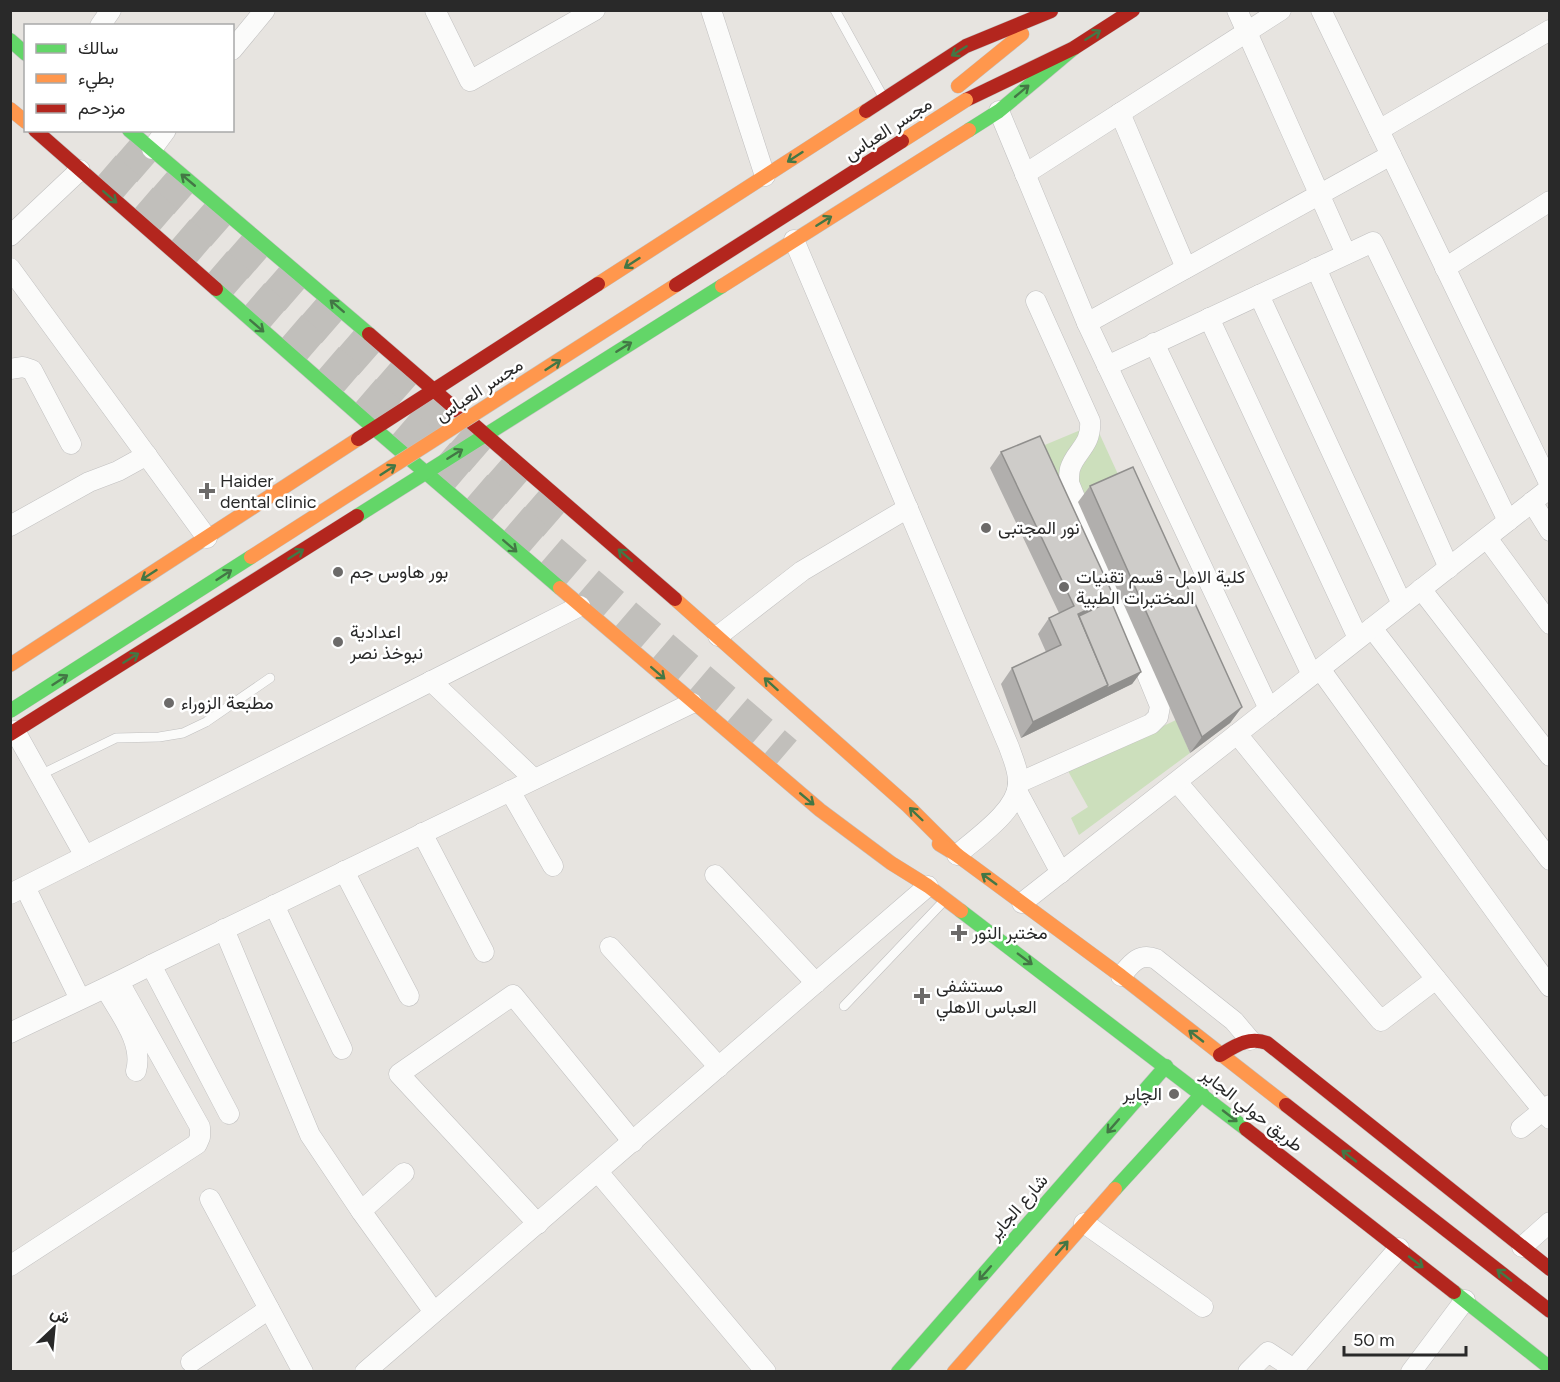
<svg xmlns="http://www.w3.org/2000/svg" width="1560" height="1382" font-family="Figtree,Vazirmatn,sans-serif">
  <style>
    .green { fill: #ccdfbc }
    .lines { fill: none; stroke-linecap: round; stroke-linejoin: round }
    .highway-tunnel { stroke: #c1bfbb; stroke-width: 33; stroke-dasharray: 33 16; stroke-linecap: butt }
    .lane-casing { stroke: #c1c0c0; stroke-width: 10 }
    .street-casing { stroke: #c1c0c0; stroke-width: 21 }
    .fast-casing { stroke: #c1c0c0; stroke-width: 15 }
    .slow-casing { stroke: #c1c0c0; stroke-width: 15 }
    .jam-casing { stroke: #c1c0c0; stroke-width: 15 }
    .lane { stroke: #fbfbfa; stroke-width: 9 }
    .street { stroke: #fbfbfa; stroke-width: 20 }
    .fast { stroke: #63d668; stroke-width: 14 }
    .slow { stroke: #ff974d; stroke-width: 14 }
    .jam { stroke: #b3261e; stroke-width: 14 }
    .fast-bridge-casing { stroke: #c3c3c1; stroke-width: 15; stroke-linecap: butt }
    .slow-bridge-casing { stroke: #c3c3c1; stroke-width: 15; stroke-linecap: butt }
    .jam-bridge-casing { stroke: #c3c3c1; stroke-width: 15; stroke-linecap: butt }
    .fast-bridge { stroke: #63d668; stroke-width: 14 }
    .slow-bridge { stroke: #ff974d; stroke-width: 14 }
    .jam-bridge { stroke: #b3261e; stroke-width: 14 }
    .wall { fill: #b1afad }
    .shaded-wall { fill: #908f8d }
    .building { fill: #ceccc9; stroke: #908f8d; stroke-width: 1.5 }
    .oneway { stroke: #437745 }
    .poi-dot { fill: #6c6a69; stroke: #fff; stroke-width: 2 }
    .labels { text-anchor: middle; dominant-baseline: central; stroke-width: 5; stroke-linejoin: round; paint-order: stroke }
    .street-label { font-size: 18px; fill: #292929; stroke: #fff }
    .poi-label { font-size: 18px; fill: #292929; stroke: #fff; text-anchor: start }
  </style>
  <rect width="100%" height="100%" fill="#e7e4e0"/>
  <g class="green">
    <polygon points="1095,424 1122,483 1078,502 1028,452"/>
    <polygon points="1176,720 1190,753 1079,835 1071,818 1088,807 1068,771"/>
  </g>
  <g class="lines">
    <g class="highway-tunnel">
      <polyline points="123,148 561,530"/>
      <polyline points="105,168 786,753"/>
    </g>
    <g class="lane-casing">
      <g id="lane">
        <polyline points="835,10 882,95"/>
        <polyline points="40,775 116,738 159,737 183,733 206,722 270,678"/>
        <polyline points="844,1006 942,903"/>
      </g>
    </g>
    <g class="street-casing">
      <g id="street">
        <polyline points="435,10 470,81 595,10"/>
        <polyline points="711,10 765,176"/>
        <polyline points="1237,10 1346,254"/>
        <polyline points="1321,10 1550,485"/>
        <polyline points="100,26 111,10"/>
        <polyline points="232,50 265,10"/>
        <polyline points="999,111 1087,323 1269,709"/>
        <polyline points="1120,113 1186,268"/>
        <polyline points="1379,130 1550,30"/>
        <polyline points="152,149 166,130"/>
        <polyline points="1025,174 1281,10"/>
        <polyline points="10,236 80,170"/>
        <path d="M794 240 1009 747C1013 759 1019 771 1018 784 1017 811 976 838 957 855"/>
        <polyline points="10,268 207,538"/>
        <polyline points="1316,268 1449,568"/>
        <polyline points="1445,268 1550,201"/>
        <polyline points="1259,295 1402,604"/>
        <polyline points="1209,318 1358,638"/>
        <polyline points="1087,323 1391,155"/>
        <polyline points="1154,343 1312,675"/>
        <polyline points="1107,366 1373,242 1508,521"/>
        <polyline points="10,369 23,367 32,370 71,444"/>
        <polyline points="1532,502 1550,531"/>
        <polyline points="10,526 89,482 118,471 147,455"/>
        <polyline points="1487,538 1550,624"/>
        <polyline points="1421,589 1550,756"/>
        <polyline points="1372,628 1550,860"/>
        <polyline points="718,636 802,571 908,508"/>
        <polyline points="1320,669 1550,987"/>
        <polyline points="431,681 534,779"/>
        <polyline points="15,731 85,856"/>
        <polyline points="1237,734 1550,1119"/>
        <polyline points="1177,782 1381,1021 1436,979"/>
        <path d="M1018 783 1151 724 1158 717 1160 706 1069 483C1069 479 1069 473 1070 469 1075 451 1092 446 1090 421L1036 301"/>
        <polyline points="510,791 553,866"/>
        <polyline points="1017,791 1061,873"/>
        <polyline points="422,833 484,952"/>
        <polyline points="344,871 409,996"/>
        <polyline points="715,875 816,983"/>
        <polyline points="25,887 80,999"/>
        <polyline points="10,894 580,606"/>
        <polyline points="1022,903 1550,488"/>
        <polyline points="274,905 342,1049"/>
        <polyline points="224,929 310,1135 361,1211 434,1312"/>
        <polyline points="610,947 719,1067"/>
        <polyline points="151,965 229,1114"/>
        <path d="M1121 976C1131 964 1139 952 1156 959L1234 1021 1250 1040"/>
        <path d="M106 989C119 1013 144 1042 136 1071"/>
        <path d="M10 1033C57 1010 105 989 151 965L692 703"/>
        <polyline points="1521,1128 1550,1105"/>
        <polyline points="598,1172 766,1372"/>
        <polyline points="210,1199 303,1372"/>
        <polyline points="361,1211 404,1173"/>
        <polyline points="1084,1223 1203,1307"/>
        <polyline points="538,1224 399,1074 513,995 633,1142"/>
        <polyline points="1522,1247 1550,1222"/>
        <polyline points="10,1266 197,1144 200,1137 200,1127 119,982"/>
        <polyline points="191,1362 269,1309"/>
        <polyline points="365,1372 928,886"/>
        <polyline points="1248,1372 1268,1352 1294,1369 1399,1248"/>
        <polyline points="1411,1372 1465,1300"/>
      </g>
    </g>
    <g class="fast-casing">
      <g id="fast">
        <polyline points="10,40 26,54"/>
        <polyline points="129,130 369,334"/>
        <polyline points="969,130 999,111 1074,48"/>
        <polyline points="216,289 375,429 560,588"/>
        <polyline points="357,516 722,286"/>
        <polyline points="961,911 1246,1129"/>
        <polyline points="1115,1189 1202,1094"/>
        <polyline points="1454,1292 1550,1368"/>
        <polyline points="898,1372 1166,1066"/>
      </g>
    </g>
    <g class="slow-casing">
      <g id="slow">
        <polyline points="958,86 1022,34"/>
        <polyline points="10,109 26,122"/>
        <polyline points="598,284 866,111"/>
        <polyline points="722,286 969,130"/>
        <polyline points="560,588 820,810 891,863 928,886 961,911"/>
        <polyline points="675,599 908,806 957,855"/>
        <polyline points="10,665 358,439"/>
        <polyline points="939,844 957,855 1121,976 1286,1105"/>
        <polyline points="954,1372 1115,1189"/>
      </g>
    </g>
    <g class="jam-casing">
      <g id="jam">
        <polyline points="966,100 1074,48 1133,10"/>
        <polyline points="866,111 966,46 1051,11"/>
        <polyline points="35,130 216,289"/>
        <polyline points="369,334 675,599"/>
        <polyline points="358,439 598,284"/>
        <polyline points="10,734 357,516"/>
        <path d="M1220 1055C1235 1046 1249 1036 1267 1043L1550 1269"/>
        <polyline points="1286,1105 1550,1311"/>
        <polyline points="1246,1129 1454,1292"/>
      </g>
    </g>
    <use href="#lane" class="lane"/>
    <use href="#street" class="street"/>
    <use href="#fast" class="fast"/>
    <use href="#slow" class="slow"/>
    <use href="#jam" class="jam"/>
    <g class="fast-bridge-casing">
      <polyline id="fast-bridge" points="10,711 251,557"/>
    </g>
    <g class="slow-bridge-casing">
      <g id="slow-bridge">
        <polyline points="902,141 966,100"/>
        <polyline points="251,557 676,285"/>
      </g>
    </g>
    <g class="jam-bridge-casing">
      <polyline id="jam-bridge" points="676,285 902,141"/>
    </g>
    <use href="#fast-bridge" class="fast-bridge"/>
    <use href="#slow-bridge" class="slow-bridge"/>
    <use href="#jam-bridge" class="jam-bridge"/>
  </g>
  <g class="wall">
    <polygon points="1001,452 1114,597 1111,601 1141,672 1132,684 1021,738 1001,684 1012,668 1046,652 1038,634 1049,618 1059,613 990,468"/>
    <polygon points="1090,486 1242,707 1230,723 1190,753 1078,502"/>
  </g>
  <g class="shaded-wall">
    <polygon points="1114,597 1103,614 1079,625 1078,614"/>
    <polygon points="1141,672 1132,684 1021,738 1033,722 1108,685"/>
    <polygon points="1242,707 1230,723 1190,753 1202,737"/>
  </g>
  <g class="building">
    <polygon points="1040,436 1114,597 1078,614 1108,685 1033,722 1012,668 1061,645 1049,618 1074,606 1001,452"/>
    <polygon points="1133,467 1242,707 1202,737 1090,486"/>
    <polygon points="1111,601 1141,672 1105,689 1108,685 1079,616"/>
  </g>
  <defs><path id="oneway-shaft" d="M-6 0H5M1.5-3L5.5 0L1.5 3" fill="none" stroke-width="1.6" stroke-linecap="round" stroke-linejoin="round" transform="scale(1.5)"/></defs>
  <g class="oneway">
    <use href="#oneway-shaft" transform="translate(1093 35) rotate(-32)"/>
    <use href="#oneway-shaft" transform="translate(959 51) rotate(148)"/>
    <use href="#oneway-shaft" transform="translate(1022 91) rotate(-40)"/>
    <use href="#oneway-shaft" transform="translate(795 157) rotate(147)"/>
    <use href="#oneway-shaft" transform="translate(188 180) rotate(-140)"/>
    <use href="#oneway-shaft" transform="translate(110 197) rotate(41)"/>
    <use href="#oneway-shaft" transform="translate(824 221) rotate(-32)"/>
    <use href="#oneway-shaft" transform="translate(632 263) rotate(147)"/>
    <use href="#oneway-shaft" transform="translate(337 306) rotate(-139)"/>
    <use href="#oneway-shaft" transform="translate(257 326) rotate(41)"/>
    <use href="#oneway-shaft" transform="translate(624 347) rotate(-32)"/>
    <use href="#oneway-shaft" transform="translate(553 365) rotate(-33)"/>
    <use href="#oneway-shaft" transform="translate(455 454) rotate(-32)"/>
    <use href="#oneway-shaft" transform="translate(388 470) rotate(-33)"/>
    <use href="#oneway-shaft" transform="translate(510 546) rotate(41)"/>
    <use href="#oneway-shaft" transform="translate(296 554) rotate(-32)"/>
    <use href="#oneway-shaft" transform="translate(625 555) rotate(-139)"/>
    <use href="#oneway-shaft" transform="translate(149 575) rotate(147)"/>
    <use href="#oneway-shaft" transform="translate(224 575) rotate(-33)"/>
    <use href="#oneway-shaft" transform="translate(131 658) rotate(-32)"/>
    <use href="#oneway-shaft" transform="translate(658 673) rotate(41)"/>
    <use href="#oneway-shaft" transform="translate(60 680) rotate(-33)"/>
    <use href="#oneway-shaft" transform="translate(771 684) rotate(-138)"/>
    <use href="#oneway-shaft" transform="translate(807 799) rotate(40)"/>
    <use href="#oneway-shaft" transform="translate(916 814) rotate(-136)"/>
    <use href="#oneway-shaft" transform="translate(989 879) rotate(-144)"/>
    <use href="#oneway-shaft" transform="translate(1025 959) rotate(37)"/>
    <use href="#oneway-shaft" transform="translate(1196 1036) rotate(-142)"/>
    <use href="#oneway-shaft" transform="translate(1230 1116) rotate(38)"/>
    <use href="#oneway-shaft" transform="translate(1113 1126) rotate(131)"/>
    <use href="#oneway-shaft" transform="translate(1349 1156) rotate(-142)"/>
    <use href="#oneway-shaft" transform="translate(1062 1248) rotate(-49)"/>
    <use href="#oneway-shaft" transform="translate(1416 1262) rotate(38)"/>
    <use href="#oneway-shaft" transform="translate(985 1273) rotate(131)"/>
    <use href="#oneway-shaft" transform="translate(1504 1275) rotate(-142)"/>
  </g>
  <g class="poi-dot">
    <path d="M204 482h6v6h6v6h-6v6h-6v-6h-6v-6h6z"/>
    <circle cx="986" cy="528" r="6"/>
    <circle cx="338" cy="572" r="6"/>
    <circle cx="1064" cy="587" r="6"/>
    <circle cx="338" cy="642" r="6"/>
    <circle cx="169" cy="703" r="6"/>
    <path d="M956 924h6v6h6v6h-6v6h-6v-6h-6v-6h6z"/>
    <path d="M919 987h6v6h6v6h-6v6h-6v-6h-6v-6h6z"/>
    <circle cx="1174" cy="1094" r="6"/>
  </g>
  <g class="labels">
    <g class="street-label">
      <text transform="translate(888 129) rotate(-33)">مجسر العباس</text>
      <text transform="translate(479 390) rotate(-33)">مجسر العباس</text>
      <text transform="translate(1252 1110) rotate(38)">طريق حولي الجاير</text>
      <text transform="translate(1018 1207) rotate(-49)">شارع الجاير</text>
    </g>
    <g class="poi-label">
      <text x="220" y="481">Haider<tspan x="220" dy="21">dental clinic</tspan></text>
      <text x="998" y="528">نور المجتبى</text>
      <text x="350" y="572">بور هاوس جم</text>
      <text x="1076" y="577">كلية الامل- قسم تقنيات<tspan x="1076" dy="21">المختبرات الطبية</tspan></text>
      <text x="350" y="632">اعدادية<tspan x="350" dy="21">نبوخذ نصر</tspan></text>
      <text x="181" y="703">مطبعة الزوراء</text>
      <text x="972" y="933">مختبر النور</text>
      <text x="936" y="986">مستشفى<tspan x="936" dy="21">العباس الاهلي</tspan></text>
      <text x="1162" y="1094" text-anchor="end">الچاير</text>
    </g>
  </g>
  <rect width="1560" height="1382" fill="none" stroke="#292929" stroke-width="24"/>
  <rect x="24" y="24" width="210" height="108" fill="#ffffff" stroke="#a9a9a9" stroke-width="1.5"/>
  <rect x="36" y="44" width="30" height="9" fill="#63d668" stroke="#a9a9a9" stroke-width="1.5"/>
  <text x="78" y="54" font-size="18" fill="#292929">سالك</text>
  <rect x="36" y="74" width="30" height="9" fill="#ff974d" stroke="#a9a9a9" stroke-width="1.5"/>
  <text x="78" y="84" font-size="18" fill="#292929">بطيء</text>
  <rect x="36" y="104" width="30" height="9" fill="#b3261e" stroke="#a9a9a9" stroke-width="1.5"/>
  <text x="78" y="114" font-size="18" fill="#292929">مزدحم</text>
  <g transform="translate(54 1328) rotate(26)" stroke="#ffffff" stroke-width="4.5" paint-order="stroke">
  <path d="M0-4.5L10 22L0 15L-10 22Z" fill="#292929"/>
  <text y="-9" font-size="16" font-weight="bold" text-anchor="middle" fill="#292929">ش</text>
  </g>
  <path d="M1344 1346v9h122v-9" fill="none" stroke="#292929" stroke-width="3"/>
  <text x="1353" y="1346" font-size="18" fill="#292929" stroke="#ffffff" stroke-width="4.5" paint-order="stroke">50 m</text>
</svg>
